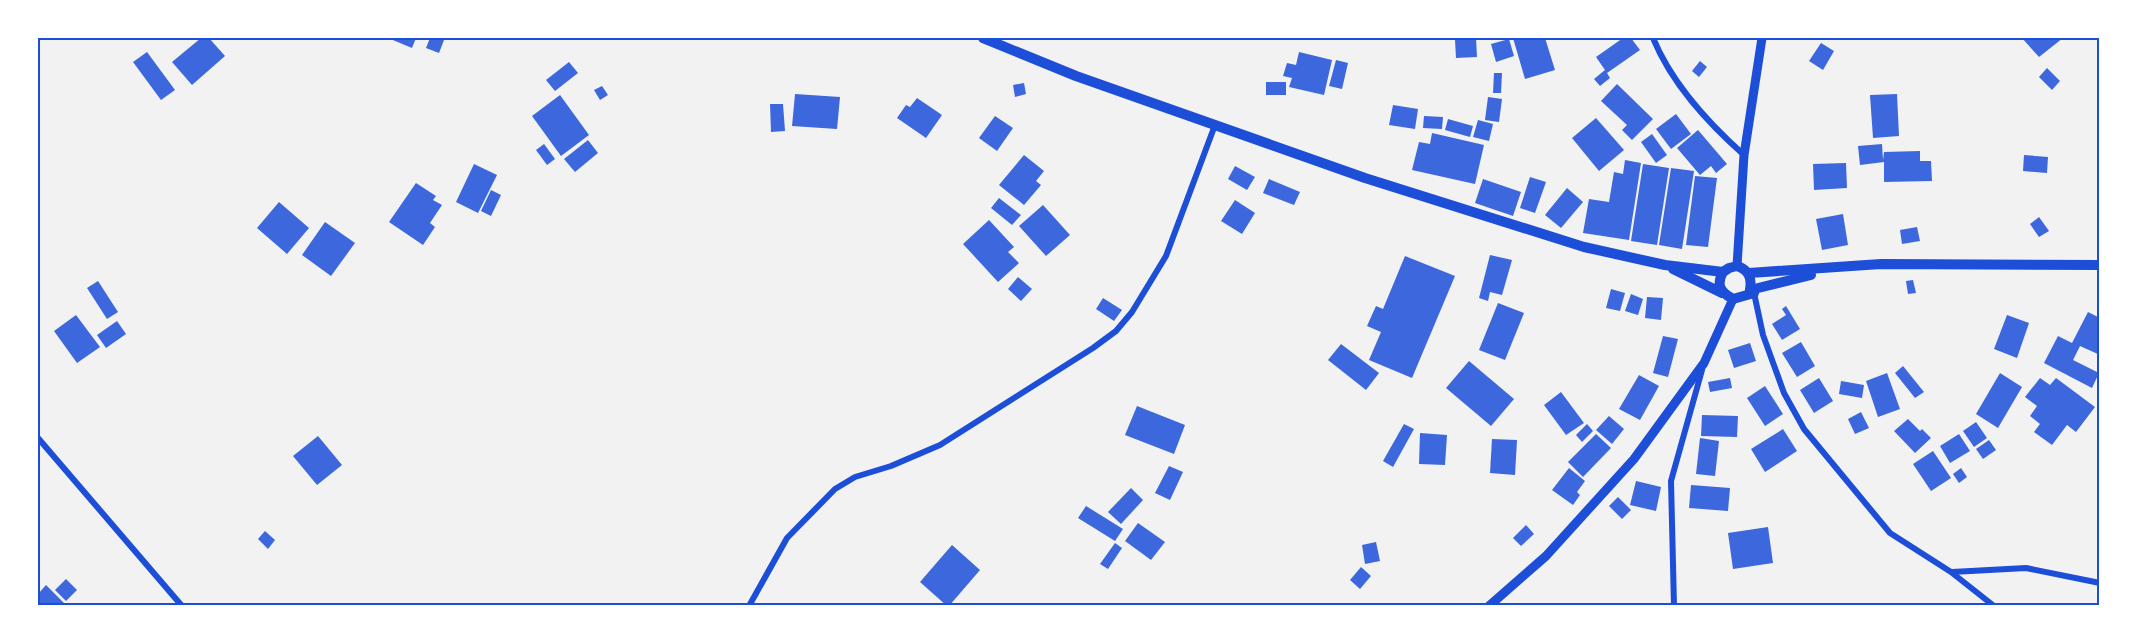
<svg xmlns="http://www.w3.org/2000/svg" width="2137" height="643" font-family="'Asap Condensed',sans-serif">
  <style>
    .building { fill: #3d67dc }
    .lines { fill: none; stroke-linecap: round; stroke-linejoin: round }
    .minor { stroke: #1d4ed8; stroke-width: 6 }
    .tertiary { stroke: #1d4ed8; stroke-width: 9 }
    .secondary { stroke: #1d4ed8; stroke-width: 10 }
    .neatline { fill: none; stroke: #1d4ed8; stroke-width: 2 }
  </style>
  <rect width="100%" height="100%" fill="#f2f2f2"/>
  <g class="building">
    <polygon points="201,38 209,38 225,56 192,85 172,62"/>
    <polygon points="388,38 416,38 412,48"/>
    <polygon points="430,38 444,40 439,53 426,48"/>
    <polygon points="1476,38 1477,57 1456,58 1455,40"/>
    <polygon points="1513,38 1545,38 1555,70 1525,79"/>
    <polygon points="1623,38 1631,38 1640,50 1607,73 1610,78 1600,86 1594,79 1605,70 1596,57"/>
    <polygon points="2022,38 2063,38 2039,57"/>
    <polygon points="1509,39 1514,56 1496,62 1491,44"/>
    <polygon points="1821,43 1834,51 1823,70 1809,61"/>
    <polygon points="147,52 175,90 161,100 133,62"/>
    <polygon points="1299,52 1332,60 1324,95 1289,87 1292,78 1283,76 1287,63 1296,65"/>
    <polygon points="1336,60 1348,63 1342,89 1329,86"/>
    <polygon points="1700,61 1707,67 1699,77 1692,71"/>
    <polygon points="569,62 578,73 555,91 546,80"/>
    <polygon points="2047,68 2060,81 2052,90 2039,77"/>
    <polygon points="1494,73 1502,73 1501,93 1493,93"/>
    <rect x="1266" y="82" width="20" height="13"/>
    <polygon points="1024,83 1026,94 1015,97 1013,85"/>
    <polygon points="1617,84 1653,119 1632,140 1622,130 1627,125 1601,101"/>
    <polygon points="602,86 608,95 600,100 594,90"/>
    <polygon points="795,94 840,97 837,129 792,126"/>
    <polygon points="1897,94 1899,136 1873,138 1870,95"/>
    <polygon points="560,95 589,135 561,156 532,116"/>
    <polygon points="1488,97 1502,99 1499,122 1485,120"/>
    <polygon points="917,98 942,115 926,138 897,118 906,105 910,107"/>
    <polygon points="770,104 783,104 785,131 771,132"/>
    <polygon points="1393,105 1418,109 1415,129 1389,125"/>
    <polygon points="1676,114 1691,134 1671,149 1656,129"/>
    <polygon points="995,116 1013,128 997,151 979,138"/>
    <polygon points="1424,116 1443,117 1442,129 1423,128"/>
    <polygon points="1596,118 1624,150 1599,171 1572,138"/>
    <polygon points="1448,119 1473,126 1470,137 1445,130"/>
    <polygon points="1478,120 1493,124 1489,141 1473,137"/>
    <polygon points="1698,130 1727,164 1716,173 1711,166 1700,175 1677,148"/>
    <polygon points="1432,133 1484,145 1475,184 1412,170 1419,142 1430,144"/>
    <polygon points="1652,134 1667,155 1656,163 1641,142"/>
    <polygon points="588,140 598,153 575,172 564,159"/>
    <polygon points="544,144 555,159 547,165 536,150"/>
    <polygon points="1882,144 1883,160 1884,152 1920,151 1920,161 1931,161 1932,181 1884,182 1884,162 1860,165 1858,146"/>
    <polygon points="1024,155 1044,171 1036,181 1041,185 1024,205 999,185"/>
    <polygon points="2024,155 2048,157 2047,173 2023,171"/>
    <polygon points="1625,160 1641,163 1629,240 1583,233 1589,199 1609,202 1614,172 1623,174"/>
    <polygon points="1846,163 1847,188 1814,190 1813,164"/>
    <polygon points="474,164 497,175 478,213 456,202"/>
    <polygon points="1643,164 1669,168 1657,245 1631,241"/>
    <polygon points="1235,166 1255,177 1247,190 1228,179"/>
    <polygon points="1671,168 1694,171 1682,249 1659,245"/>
    <polygon points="1695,176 1717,178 1708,247 1686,245"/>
    <polygon points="1530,177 1546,182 1535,213 1520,208"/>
    <polygon points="1269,179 1300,192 1294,205 1263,193"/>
    <polygon points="1483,179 1521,192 1513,216 1475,203"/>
    <polygon points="416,183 436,196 433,200 442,205 430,223 435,227 423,245 389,222"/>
    <polygon points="1567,188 1583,202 1561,228 1545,215"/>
    <polygon points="491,190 501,195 491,216 481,211"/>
    <polygon points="999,198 1021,215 1012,225 991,208"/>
    <polygon points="1235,200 1255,213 1242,234 1221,221"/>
    <polygon points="279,202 309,228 287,254 257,228"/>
    <polygon points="1043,205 1070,235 1046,256 1019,226"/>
    <polygon points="1843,214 1848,245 1822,250 1816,219"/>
    <polygon points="2039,217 2049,231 2039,237 2030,224"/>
    <polygon points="989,220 1014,247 1008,252 1019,263 998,282 963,244"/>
    <polygon points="325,222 355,243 331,276 302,255"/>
    <polygon points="1917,227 1920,241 1902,244 1900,230"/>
    <polygon points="1490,255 1512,260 1502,295 1490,292 1488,301 1479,298"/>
    <polygon points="1405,256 1455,276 1412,378 1369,360 1381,332 1367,326 1376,306 1383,309"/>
    <polygon points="1018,277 1032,289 1021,301 1008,289"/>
    <polygon points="1913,280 1916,293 1908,294 1906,281"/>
    <polygon points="98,281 118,312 107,319 87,288"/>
    <polygon points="1611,289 1625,293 1620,311 1606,308"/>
    <polygon points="1631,294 1643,299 1638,315 1625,311"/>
    <polygon points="1647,297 1663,298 1661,320 1645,318"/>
    <polygon points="1103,298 1122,310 1114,321 1096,309"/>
    <polygon points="1498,303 1524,313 1505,360 1479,350"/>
    <polygon points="1786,306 1800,329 1782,340 1772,324 1786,315 1782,309"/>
    <polygon points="2088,312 2100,318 2100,355 2080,346 2073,360 2099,373 2092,388 2044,363 2058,336 2072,343"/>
    <polygon points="76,315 100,347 77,363 54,331"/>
    <polygon points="2007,315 2029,323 2017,358 1994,349"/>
    <polygon points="117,321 126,334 106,348 97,335"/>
    <polygon points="1663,336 1678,339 1668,377 1653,373"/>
    <polygon points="1801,342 1815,366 1797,377 1782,353"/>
    <polygon points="1750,343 1756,361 1734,368 1728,350"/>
    <polygon points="1341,344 1379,373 1366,390 1328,360"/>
    <polygon points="1469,361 1514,399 1491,426 1446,388"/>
    <polygon points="1903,366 1924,392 1915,398 1895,373"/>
    <polygon points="1887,373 1900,409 1878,417 1866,381"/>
    <polygon points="2000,373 2022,387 1998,428 1976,414"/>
    <polygon points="1639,375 1659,386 1640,420 1619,409"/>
    <polygon points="1730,378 1732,388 1710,392 1708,382"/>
    <polygon points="1819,378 1833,401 1814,413 1800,390"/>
    <polygon points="2040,378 2050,385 2056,378 2095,407 2076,432 2067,425 2052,445 2034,432 2040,424 2030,416 2037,406 2025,397"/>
    <polygon points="1841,381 1864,385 1862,398 1839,394"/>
    <polygon points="1765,386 1783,414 1765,426 1747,398"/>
    <polygon points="1561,392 1584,423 1566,435 1544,405"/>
    <polygon points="1137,406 1185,425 1174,454 1125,435"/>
    <polygon points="1861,412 1869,428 1855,434 1848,419"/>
    <polygon points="1702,415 1738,416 1737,437 1701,436"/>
    <polygon points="1609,416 1624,429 1612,444 1596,430"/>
    <polygon points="1908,419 1920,431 1922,429 1931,438 1915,453 1894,431"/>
    <polygon points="1976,422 1987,438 1974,447 1963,431"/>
    <polygon points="1404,424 1414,429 1393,467 1383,461"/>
    <polygon points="1587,424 1593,431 1582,442 1576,435"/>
    <polygon points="1783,429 1797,451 1765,472 1751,449"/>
    <polygon points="1420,433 1447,435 1445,465 1419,464"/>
    <polygon points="1596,434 1611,448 1583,477 1568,462"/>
    <polygon points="1959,434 1970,451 1950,463 1940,446"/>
    <polygon points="318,436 342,465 317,485 293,456"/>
    <polygon points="1700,438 1719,441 1715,476 1696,474"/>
    <polygon points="1492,439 1517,440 1515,475 1490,473"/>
    <polygon points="1989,440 1996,450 1983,459 1976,449"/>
    <polygon points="1933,451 1951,478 1931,491 1913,464"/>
    <polygon points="1169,466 1183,472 1170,500 1155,493"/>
    <polygon points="1569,468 1585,481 1577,492 1580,495 1573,505 1552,490"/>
    <polygon points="1961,468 1967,477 1959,483 1953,474"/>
    <polygon points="1636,481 1661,487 1656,511 1630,505"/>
    <polygon points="1691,485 1730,488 1728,511 1689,508"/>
    <polygon points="1131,488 1143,500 1121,524 1108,512"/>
    <polygon points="1618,497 1631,510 1622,519 1609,506"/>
    <polygon points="1086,506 1123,529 1115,541 1078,518"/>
    <polygon points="1138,523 1165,542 1151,560 1125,541"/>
    <polygon points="1526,525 1534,534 1521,546 1513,538"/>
    <polygon points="1768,527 1773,563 1733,569 1728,533"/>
    <polygon points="265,531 275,540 268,549 258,539"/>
    <polygon points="1376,542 1380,561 1365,564 1362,545"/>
    <polygon points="1115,543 1122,548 1108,569 1100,564"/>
    <polygon points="952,545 980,570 949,606 947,606 920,582"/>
    <polygon points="1361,567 1371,576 1360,589 1350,580"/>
    <polygon points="66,579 77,590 66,601 55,590"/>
    <polygon points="46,585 67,606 38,606 38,594"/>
  </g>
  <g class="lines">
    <g class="minor">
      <path d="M1653 38C1672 84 1707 122 1744 155"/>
      <polyline points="1754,293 1763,335 1784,393 1804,429 1890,533 1951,572 1994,606"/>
      <polyline points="38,438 182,606"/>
      <polyline points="1952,572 2026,568 2100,583"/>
      <polyline points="749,606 787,538 835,489 855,477 891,466 940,445 1093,348 1116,331 1132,312 1166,256 1215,125"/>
      <polyline points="1674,606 1671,481 1702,370"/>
    </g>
    <g class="tertiary">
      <polyline points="1737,266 1744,155 1762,38"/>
      <polyline points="1489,606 1546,556 1634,459 1704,363 1733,299"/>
    </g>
    <g class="secondary">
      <path d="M983 38 1076 76 1365 178 1584 247 1665 265 1723 272 1729 268 1737 266C1749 270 1752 278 1750 290L1754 293 1733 299C1720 292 1716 285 1723 272"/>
      <polyline points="1673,269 1722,293"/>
      <polyline points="1749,273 1881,264 2100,265"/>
      <polyline points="1750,290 1811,275"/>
    </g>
  </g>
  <rect width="2137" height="643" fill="none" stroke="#ffffff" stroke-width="78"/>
  <rect x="39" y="39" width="2059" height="565" class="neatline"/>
</svg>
